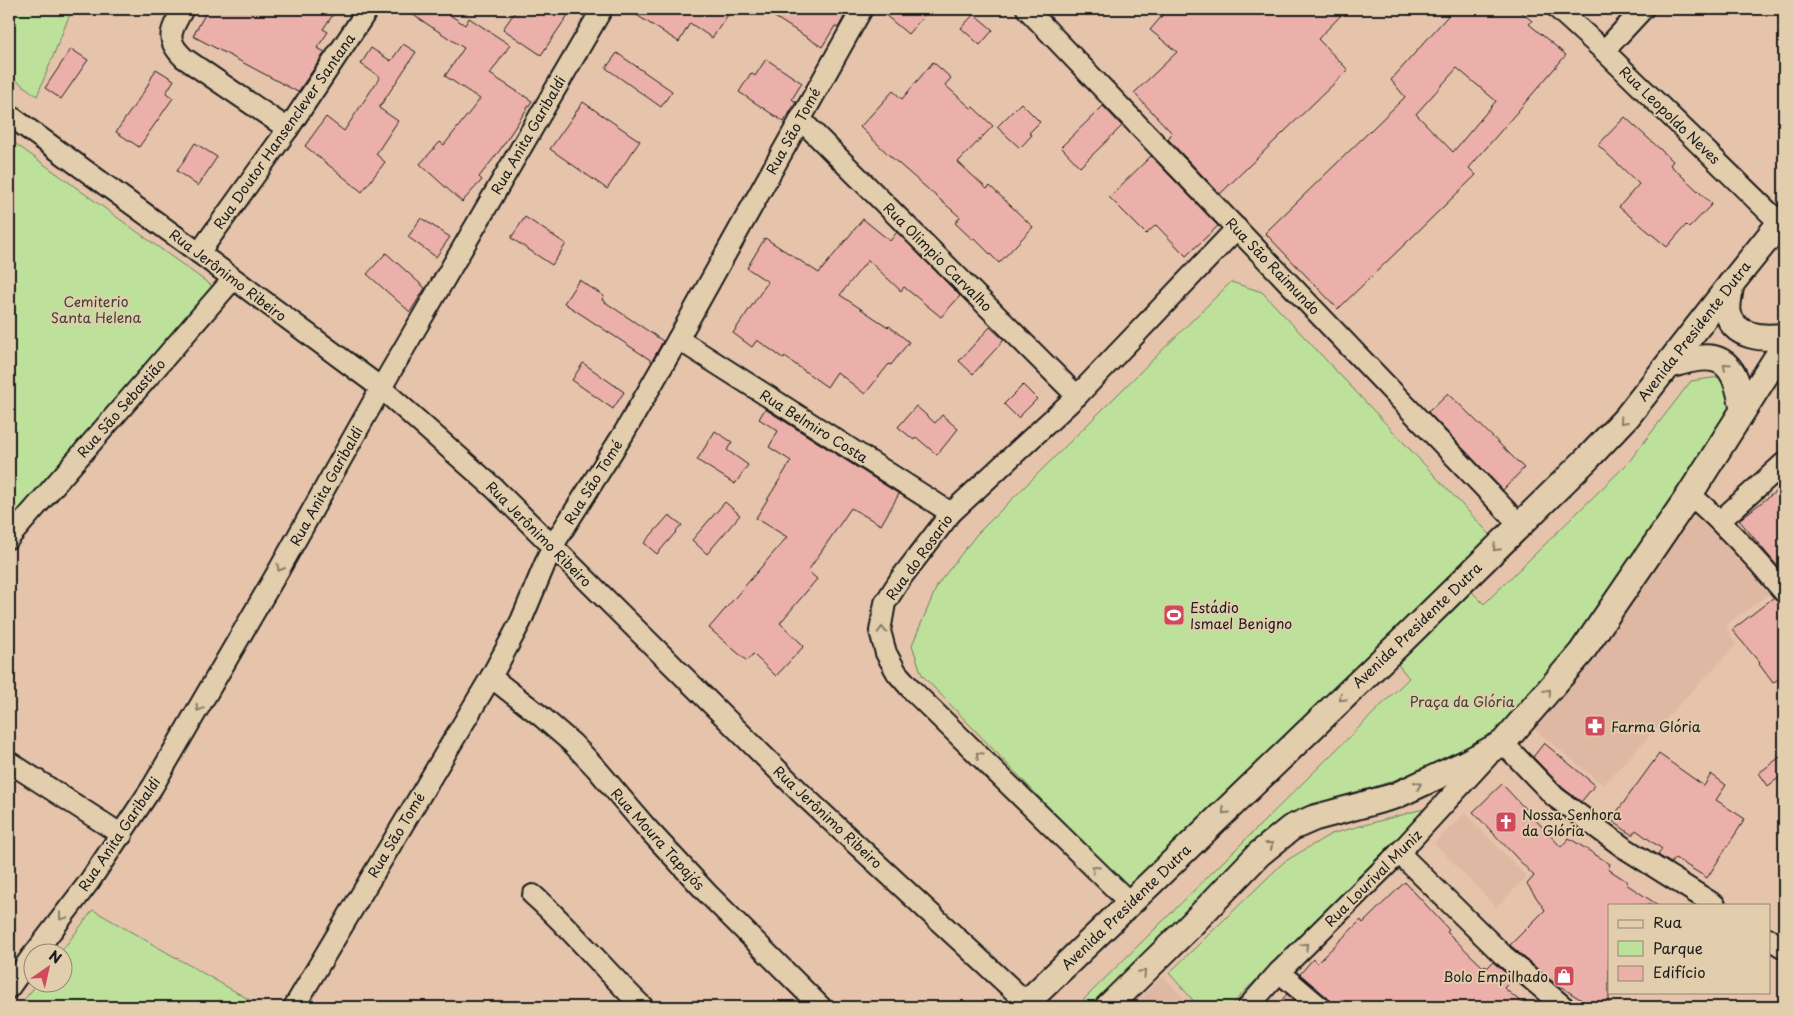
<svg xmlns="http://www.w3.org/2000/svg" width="1793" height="1016" font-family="'Playpen Sans',sans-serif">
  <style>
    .built { fill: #dfb8a4 }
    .green { fill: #bde19b; stroke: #6c7e5c }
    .building { fill: #ebb0a9; stroke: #1c1c1c; fill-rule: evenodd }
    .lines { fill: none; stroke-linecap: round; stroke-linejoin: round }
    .minor-casing { stroke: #1c1c1c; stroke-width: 24 }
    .tertiary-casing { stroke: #1c1c1c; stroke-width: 29 }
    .minor { stroke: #e2cdac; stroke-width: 20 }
    .tertiary { stroke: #e2cdac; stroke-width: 25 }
    .oneway { stroke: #897d6b }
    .labels { text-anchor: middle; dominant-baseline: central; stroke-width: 4; stroke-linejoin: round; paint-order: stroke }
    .street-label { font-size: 14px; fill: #1c1c1c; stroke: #e2cdac }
    .park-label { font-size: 14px; fill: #3c4335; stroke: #e2cdac }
    .poi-label { font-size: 14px; fill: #1c1c1c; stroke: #e2cdac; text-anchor: start }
  </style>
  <rect width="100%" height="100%" fill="#e5c4ab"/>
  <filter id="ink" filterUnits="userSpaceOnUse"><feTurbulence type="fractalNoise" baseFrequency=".02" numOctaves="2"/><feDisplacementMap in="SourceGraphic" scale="10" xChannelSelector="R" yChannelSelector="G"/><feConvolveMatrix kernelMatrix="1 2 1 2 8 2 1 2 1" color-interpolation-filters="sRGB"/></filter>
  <g filter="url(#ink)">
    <g class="built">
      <polygon points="1696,513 1777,588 1726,625 1736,645 1603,785 1534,729"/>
      <polygon points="1465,813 1527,877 1496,907 1434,843"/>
      <polygon points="1163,976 1192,1007 1142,1007 1138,1000"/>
    </g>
    <g class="green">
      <polygon points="9,9 72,9 37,96 9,75"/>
      <polygon points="9,139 223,294 9,544"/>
      <polygon points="1231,282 1262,292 1498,543 1133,895 922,675 912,645 938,584 977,534"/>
      <polygon points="1720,377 1734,389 1736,414 1644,554 1494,746 1301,812 1097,1007 1076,1007 1409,678 1395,661 1469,589 1484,604 1628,463 1691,381"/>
      <polygon points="1427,808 1229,1007 1199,1007 1169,973 1284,862 1331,834"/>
      <polygon points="93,910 262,1007 34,1007 24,1000 37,984 62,984 62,954 60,953"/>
    </g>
    <g class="building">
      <polygon points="208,9 337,9 323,29 328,32 317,48 325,52 298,92 193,36"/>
      <polygon points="404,9 441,9 465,25 469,18 510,45 490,74 532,101 500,150 479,177 482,180 462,202 420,164 440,142 444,145 480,99 445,76 464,48"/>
      <polygon points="517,9 572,9 541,55 503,29"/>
      <polygon points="627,9 732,9 712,38 690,23 679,42"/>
      <polygon points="762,9 846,9 844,12 846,13 838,28 835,26 822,47"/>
      <polygon points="878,9 930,9 908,34"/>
      <polygon points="1168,9 1347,9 1318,39 1348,70 1220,194 1168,139 1172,133 1134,93 1177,52 1150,30"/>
      <path d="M1454 9H1517L1532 21 1529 24 1566 55 1469 168 1476 175 1338 309 1265 233 1405 97 1391 80ZM1457 68 1496 101 1453 152 1416 114Z"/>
      <polygon points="974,14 993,30 980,45 961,28"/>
      <polygon points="403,44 416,52 379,108 398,121 376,154 385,162 362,192 305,146 326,117 344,131 380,77 361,64 371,48 391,61"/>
      <polygon points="71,49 88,60 61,99 45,88"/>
      <polygon points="617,53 672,91 661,107 606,68"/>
      <polygon points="766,59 802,83 792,99 796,102 784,122 739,92 751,73 755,76"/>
      <polygon points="933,62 951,78 945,85 971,108 973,107 993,126 958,162 987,189 990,186 1033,227 999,263 974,238 973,240 955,223 960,217 890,156 860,127 893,91 902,99"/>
      <polygon points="156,69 174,80 166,93 173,98 139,147 116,132 145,90"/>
      <polygon points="583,102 640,141 607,189 550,149"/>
      <polygon points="1021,103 1040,122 1029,133 1032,135 1020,148 997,127"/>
      <polygon points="1103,106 1122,126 1080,167 1061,147"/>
      <polygon points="1625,117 1673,161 1670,165 1712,204 1689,228 1686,225 1667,247 1619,207 1639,184 1598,145"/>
      <polygon points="195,143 217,157 198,186 177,171"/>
      <polygon points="1151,156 1218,226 1186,256 1156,225 1146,234 1109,197"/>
      <polygon points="525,217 566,244 552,265 511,238"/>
      <polygon points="421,218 450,237 436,257 408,237"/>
      <polygon points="863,219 890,241 897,232 960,296 941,317 904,287 901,291 868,260 840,295 888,327 889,326 909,342 891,365 889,364 865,394 837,372 827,387 785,357 784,359 757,340 752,347 733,333 768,282 747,268 765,238 819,273"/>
      <polygon points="386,253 425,288 410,312 367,274"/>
      <polygon points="579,280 604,296 602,300 663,341 652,361 564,303"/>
      <polygon points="990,327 1004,340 973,374 959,361"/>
      <polygon points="583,363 624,392 613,409 572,380"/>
      <polygon points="1023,385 1037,399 1018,418 1004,404"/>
      <polygon points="1448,393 1524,468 1503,490 1428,412"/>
      <polygon points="916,406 935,423 942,415 958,429 937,455 916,437 914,440 898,427"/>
      <polygon points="765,409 899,494 881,525 851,508 808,571 817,579 780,623 804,646 776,676 753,654 747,661 709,628 787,537 756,518 791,461 769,447 778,431 759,419"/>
      <polygon points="715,431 732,442 727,450 748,465 735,484 697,460"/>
      <polygon points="1784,485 1784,574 1739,520"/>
      <polygon points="725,502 740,515 707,554 692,540"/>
      <polygon points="669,515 682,525 657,554 644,543"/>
      <polygon points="1773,598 1780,603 1784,604 1784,674 1773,683 1759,664 1760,663 1732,630"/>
      <polygon points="1544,743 1595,785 1581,802 1563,788 1533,757"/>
      <polygon points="1659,754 1704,786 1711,774 1726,785 1716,800 1745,819 1707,878 1675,858 1671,863 1658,855 1662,849 1636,830 1632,835 1611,820"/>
      <polygon points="1784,754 1784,774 1768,786 1759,773"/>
      <polygon points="1502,784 1561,847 1569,838 1610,864 1608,869 1628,882 1626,884 1658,905 1609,905 1609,1007 1578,1007 1583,1001 1549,979 1510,945 1545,910 1527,884 1534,876 1473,812"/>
      <polygon points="1405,882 1449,930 1447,932 1483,967 1485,965 1487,968 1493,962 1513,979 1504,988 1527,1007 1332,1007 1328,998 1300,974 1313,959 1317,963 1361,920 1363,923"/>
      <polygon points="1287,994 1302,1007 1276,1007"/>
    </g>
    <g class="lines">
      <g class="minor-casing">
        <g id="minor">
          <path d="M183 9C171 31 164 39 184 58L288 129"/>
          <polyline points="1027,9 1519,524"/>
          <polyline points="1558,9 1604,51 1780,223"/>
          <polyline points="1604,51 1643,9"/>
          <polyline points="9,115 199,253 381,388 494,488 803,795 1027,1003"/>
          <polyline points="800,119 1077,396"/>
          <polyline points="199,253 288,129 368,9"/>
          <polyline points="678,339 951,513"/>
          <path d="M1690 494C1725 525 1755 557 1784 592"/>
          <polyline points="1720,521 1784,463"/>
          <polyline points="9,538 233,279"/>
          <polyline points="491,677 542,717 572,743 596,768 645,826 706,892 821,1007"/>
          <polyline points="1503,743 1555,797 1623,847 1715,905"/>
          <polyline points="9,762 122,835"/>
          <polyline points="1399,853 1503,955 1564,1007"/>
          <path d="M533 895C572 929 605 971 643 1007"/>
          <polyline points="1130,903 912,690 897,673 886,653 880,631 885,603 901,578 951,513 1077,396 1237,228"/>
          <polyline points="1769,939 1784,948"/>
          <polyline points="34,954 89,882 153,786 280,568 381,388 602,9"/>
          <polyline points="1279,972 1320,1007"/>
          <polyline points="9,988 32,956"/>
          <polyline points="294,1007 491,677 521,621 552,547 624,433 678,339 862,9"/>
          <polyline points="1248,1007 1279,972 1399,853 1488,756"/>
        </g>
      </g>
      <g class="tertiary-casing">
        <g id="tertiary">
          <path d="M1731 284C1730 292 1727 303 1728 312 1733 338 1764 339 1784 336"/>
          <path d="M1668 366C1718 349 1735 356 1743 410"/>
          <polyline points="1022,1007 1402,641 1589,457 1627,417 1731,284 1784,218"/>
          <polyline points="1108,1007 1190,926 1259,854 1291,828 1314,818 1395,796 1466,763 1503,743 1581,653 1690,494 1784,346"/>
        </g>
      </g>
      <use href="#minor" class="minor"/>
      <use href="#tertiary" class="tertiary"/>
    </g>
    <defs><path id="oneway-chevron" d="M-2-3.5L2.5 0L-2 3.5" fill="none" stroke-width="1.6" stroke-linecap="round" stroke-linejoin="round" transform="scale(1.25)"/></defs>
    <g class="oneway">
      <use href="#oneway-chevron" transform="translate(1726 366) rotate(-138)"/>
      <use href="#oneway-chevron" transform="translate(1623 421) rotate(132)"/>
      <use href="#oneway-chevron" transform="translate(1496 548) rotate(135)"/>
      <use href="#oneway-chevron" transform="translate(280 568) rotate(120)"/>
      <use href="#oneway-chevron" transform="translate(882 630) rotate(-91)"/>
      <use href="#oneway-chevron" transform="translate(1548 692) rotate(-49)"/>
      <use href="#oneway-chevron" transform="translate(1342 698) rotate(136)"/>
      <use href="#oneway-chevron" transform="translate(199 708) rotate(120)"/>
      <use href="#oneway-chevron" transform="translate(979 755) rotate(-136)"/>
      <use href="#oneway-chevron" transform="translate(1418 785) rotate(-24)"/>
      <use href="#oneway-chevron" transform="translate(1225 811) rotate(136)"/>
      <use href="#oneway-chevron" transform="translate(1270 845) rotate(-40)"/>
      <use href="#oneway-chevron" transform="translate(1095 869) rotate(-136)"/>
      <use href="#oneway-chevron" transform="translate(62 917) rotate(127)"/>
      <use href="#oneway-chevron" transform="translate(1305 946) rotate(-45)"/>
      <use href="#oneway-chevron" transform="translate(1143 973) rotate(-45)"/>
    </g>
  </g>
  <defs>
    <g id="stadium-square" transform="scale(1.125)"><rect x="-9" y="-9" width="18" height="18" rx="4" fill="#d1495b" stroke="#e2cdac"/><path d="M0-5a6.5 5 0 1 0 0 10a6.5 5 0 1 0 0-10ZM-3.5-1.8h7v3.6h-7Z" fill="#fff"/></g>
    <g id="pharmacy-square" transform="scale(1.125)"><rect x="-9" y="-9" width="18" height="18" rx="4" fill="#d1495b" stroke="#e2cdac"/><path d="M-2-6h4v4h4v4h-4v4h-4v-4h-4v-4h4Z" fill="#fff"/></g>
    <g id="church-square" transform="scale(1.125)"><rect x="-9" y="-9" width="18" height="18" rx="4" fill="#d1495b" stroke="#e2cdac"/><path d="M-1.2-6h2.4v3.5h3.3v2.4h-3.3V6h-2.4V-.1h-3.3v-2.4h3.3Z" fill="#fff"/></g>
    <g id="shop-square" transform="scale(1.125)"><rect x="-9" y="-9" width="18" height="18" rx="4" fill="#d1495b" stroke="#e2cdac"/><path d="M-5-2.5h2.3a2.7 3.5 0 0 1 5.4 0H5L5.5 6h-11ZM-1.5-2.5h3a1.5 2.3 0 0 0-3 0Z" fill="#fff"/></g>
  </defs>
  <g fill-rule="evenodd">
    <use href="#stadium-square" x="1174" y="615"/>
    <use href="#pharmacy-square" x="1595" y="726"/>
    <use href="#church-square" x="1506" y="822"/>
    <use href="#shop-square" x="1564" y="976"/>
  </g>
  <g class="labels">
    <g class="street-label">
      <text transform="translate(1670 115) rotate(44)">Rua Leopoldo Neves</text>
      <text transform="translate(284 131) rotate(-55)">Rua Doutor Hansenclever Santana</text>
      <text transform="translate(793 131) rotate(-61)">Rua São Tomé</text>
      <text transform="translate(528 135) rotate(-60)">Rua Anita Garibaldi</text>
      <text transform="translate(938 257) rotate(45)">Rua Olimpio Carvalho</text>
      <text transform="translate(1273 266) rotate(46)">Rua São Raimundo</text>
      <text transform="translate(228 275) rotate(37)">Rua Jerônimo Ribeiro</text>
      <text transform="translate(1694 331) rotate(-52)">Avenida Presidente Dutra</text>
      <text transform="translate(121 408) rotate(-49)">Rua São Sebastião</text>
      <text transform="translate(814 426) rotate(32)">Rua Belmiro Costa</text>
      <text transform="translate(593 482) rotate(-58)">Rua São Tomé</text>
      <text transform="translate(326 486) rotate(-61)">Rua Anita Garibaldi</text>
      <text transform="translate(539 534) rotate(45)">Rua Jerônimo Ribeiro</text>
      <text transform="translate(919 557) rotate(-54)">Rua do Rosario</text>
      <text transform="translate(1417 625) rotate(-44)">Avenida Presidente Dutra</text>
      <text transform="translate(828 817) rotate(43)">Rua Jerônimo Ribeiro</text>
      <text transform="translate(119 834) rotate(-56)">Rua Anita Garibaldi</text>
      <text transform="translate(396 835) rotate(-59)">Rua São Tomé</text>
      <text transform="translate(658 839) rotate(48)">Rua Moura Tapajós</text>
      <text transform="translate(1373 878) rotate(-45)">Rua Lourival Muniz</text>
      <text transform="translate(1126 907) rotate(-44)">Avenida Presidente Dutra</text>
    </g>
    <g class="park-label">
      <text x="96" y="301">Cemiterio<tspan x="96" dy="16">Santa Helena</tspan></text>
      <text x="1462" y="701">Praça da Glória</text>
    </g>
    <g class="poi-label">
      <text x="1190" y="607">Estádio<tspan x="1190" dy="16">Ismael Benigno</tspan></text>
      <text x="1611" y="726">Farma Glória</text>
      <text x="1522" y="814">Nossa Senhora<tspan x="1522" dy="16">da Glória</tspan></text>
      <text x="1548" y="976" text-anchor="end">Bolo Empilhado</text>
    </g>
  </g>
  <rect width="1793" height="1016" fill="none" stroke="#e2cdac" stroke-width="30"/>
  <rect x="15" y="15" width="1763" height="986" fill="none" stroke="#1c1c1c" stroke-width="2" filter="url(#ink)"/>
  <rect x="1608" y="904" width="162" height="90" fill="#e2cdac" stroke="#938672"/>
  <rect x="1618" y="920" width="25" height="8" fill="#e2cdac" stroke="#938672"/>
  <text x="1653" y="928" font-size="15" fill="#1c1c1c">Rua</text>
  <rect x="1618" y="941" width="25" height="15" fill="#bde19b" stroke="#938672"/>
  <text x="1653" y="954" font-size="15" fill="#1c1c1c">Parque</text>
  <rect x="1618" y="966" width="25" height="15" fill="#ebb0a9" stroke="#938672"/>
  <text x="1653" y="978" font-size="15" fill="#1c1c1c">Edifício</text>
  <g transform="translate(48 968) rotate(34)"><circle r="24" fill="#e2cdac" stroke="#938672"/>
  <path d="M0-4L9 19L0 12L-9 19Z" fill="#d1495b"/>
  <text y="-8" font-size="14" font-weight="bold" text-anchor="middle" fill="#1c1c1c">N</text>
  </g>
</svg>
